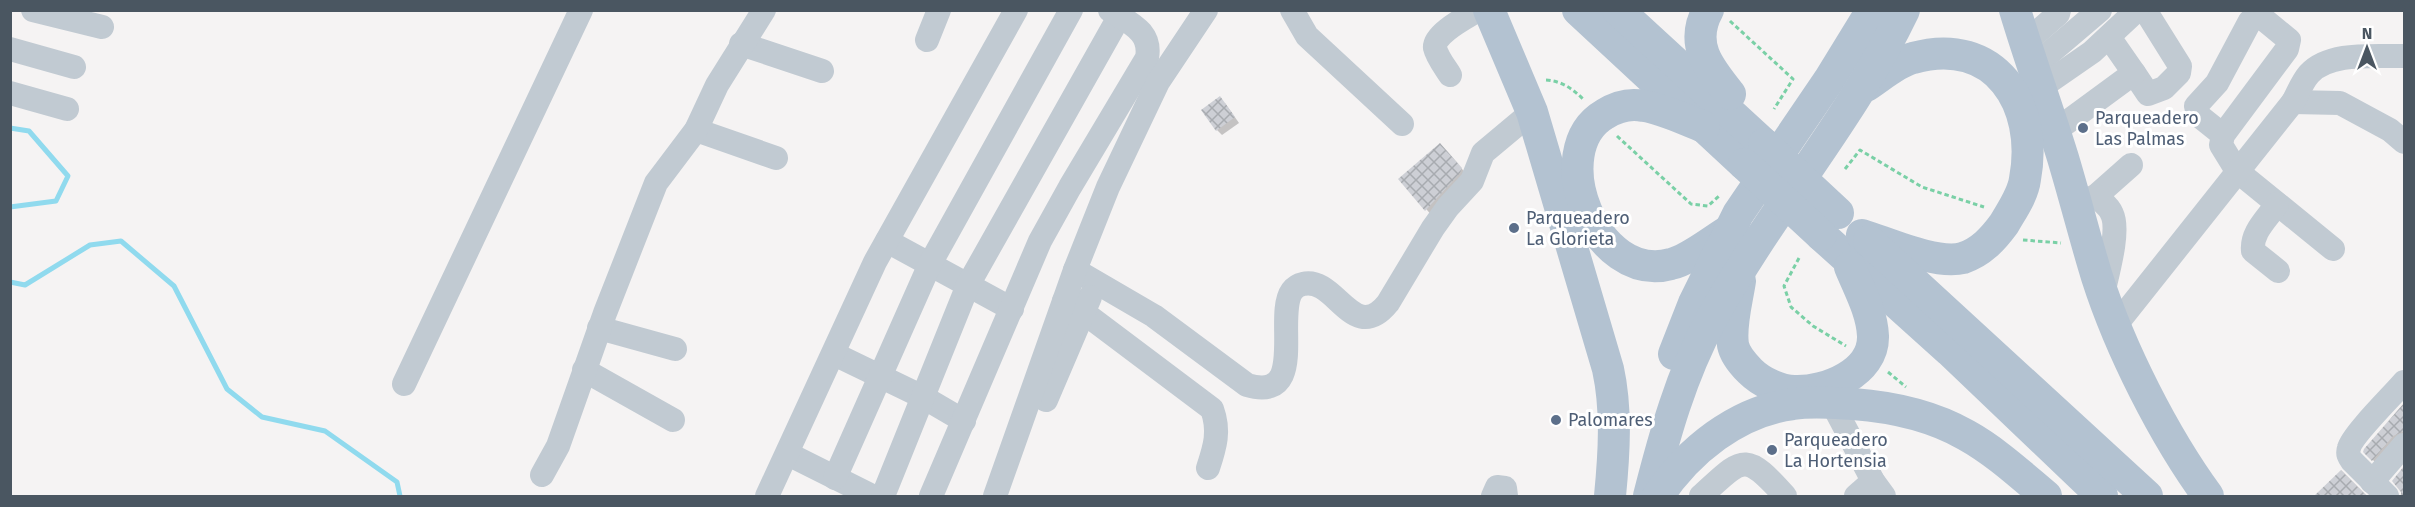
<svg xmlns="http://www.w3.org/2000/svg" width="2415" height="507" font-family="'Fira Sans',sans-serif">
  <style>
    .shadow { fill: #0003 }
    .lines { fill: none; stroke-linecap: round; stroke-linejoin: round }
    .stream { stroke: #90daee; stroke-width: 5 }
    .building { fill: url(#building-cross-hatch) }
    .path { stroke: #7ad0a6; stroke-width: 3; stroke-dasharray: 4.5 3; stroke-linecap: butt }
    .minor { stroke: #c1cad2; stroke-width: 24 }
    .major { stroke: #b3c2d1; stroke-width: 32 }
    .major-bridge { stroke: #b3c2d1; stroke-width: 32 }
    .service-dot { fill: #5c6f8a; stroke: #fff; stroke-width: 2 }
    .labels { text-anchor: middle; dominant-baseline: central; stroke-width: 6; stroke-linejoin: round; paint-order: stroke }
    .service-label { font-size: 18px; fill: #4e5e75; stroke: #fff; text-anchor: start }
  </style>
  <defs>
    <pattern id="building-cross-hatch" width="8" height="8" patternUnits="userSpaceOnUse" patternTransform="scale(1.5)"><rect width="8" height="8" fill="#cdcfd5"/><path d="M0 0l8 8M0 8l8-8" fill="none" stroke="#a8abb0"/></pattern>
  </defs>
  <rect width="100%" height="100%" fill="#f5f3f3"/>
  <g class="shadow">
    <polygon points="1225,103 1239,123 1222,135 1217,130"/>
    <polygon points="1448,153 1469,177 1434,218 1400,179"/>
    <polygon points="2404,405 2404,433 2395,438 2375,462 2365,452"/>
    <polygon points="2341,472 2365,496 2316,496"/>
  </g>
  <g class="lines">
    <g class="stream">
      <polyline points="10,128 29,131 68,176 56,201 10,207"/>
      <polyline points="10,282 25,285 90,245 121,241 174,286 227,389 262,417 325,431 397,482 400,496"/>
    </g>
  </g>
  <g class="building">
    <polygon points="1220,96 1235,117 1216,131 1201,110"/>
    <polygon points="1440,143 1462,168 1460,173 1425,211 1398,179"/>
    <polygon points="2404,403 2404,431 2393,436 2372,461 2363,452 2364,449"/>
    <polygon points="2404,466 2404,496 2401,496 2401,492 2392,481"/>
    <polygon points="2341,470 2367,496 2314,496"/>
  </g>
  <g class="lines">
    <g class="path">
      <polyline points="1730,21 1793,79 1774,109"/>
      <path d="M1546 80C1562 81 1573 89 1584 100"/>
      <polyline points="1617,136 1691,204 1708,206 1720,195"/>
      <polyline points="1845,169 1860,150 1922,187 1984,207"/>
      <polyline points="2023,240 2061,243"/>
      <polyline points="1799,258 1784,286 1791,307 1813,326 1846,346"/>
      <polyline points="1888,372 1906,387"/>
    </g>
    <g class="minor">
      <polyline points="33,10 102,27"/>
      <polyline points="1292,10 1307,36 1402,124"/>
      <polyline points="927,40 939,10"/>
      <polyline points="2025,43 2058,14 2059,10"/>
      <polyline points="741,44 822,71"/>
      <polyline points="10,49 74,67"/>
      <polyline points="2033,67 2100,10"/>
      <polyline points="2134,73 2148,94 2164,88 2179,73 2180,66 2145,10"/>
      <path d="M1450 75C1445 67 1437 57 1435 48 1433 34 1467 17 1478 10"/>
      <polyline points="2040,88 2092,52 2137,10"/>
      <polyline points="10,93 67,109"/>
      <polyline points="2293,102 2340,103 2390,130 2404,142"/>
      <polyline points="696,130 776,158"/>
      <polyline points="2055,131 2134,73 2109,37"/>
      <polyline points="2223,135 2198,115 2196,106 2217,83 2250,21 2255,17 2261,17 2289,40 2287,49 2223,135 2221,145 2237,171 2333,249"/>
      <polyline points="2096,196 2131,165"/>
      <path d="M2077 204 2096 196C2102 202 2109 206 2112 214 2120 231 2107 275 2103 294"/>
      <path d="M2277 204C2267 219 2251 232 2253 251L2278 271"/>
      <polyline points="887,241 1012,309"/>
      <path d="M1075 270 1154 316 1247 385C1309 403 1274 316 1292 291 1295 287 1298 285 1303 284 1336 276 1353 346 1388 303L1433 228 1448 207 1472 181 1483 153 1532 112"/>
      <path d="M1064 301 1083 312 1212 409C1220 431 1215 447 1208 468"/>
      <path d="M2115 326 2293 102C2298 93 2302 82 2309 74 2330 51 2375 57 2404 56"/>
      <polyline points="599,328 675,349"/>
      <polyline points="834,354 923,397 964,421"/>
      <polyline points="584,370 673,420"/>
      <polyline points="404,384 581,10"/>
      <polyline points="1046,400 1090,297"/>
      <polyline points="1832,403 1873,481 1884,496"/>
      <polyline points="788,454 872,496"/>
      <polyline points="542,475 558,446 605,313 656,183 696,130 717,85 764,10"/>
      <polyline points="835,478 930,264 1071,10"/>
      <polyline points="2372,482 2404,445"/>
      <polyline points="767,496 875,262 1016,10"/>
      <polyline points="883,496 968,285 1119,17"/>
      <path d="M931 496 1040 241 1070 187 1147 58C1152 31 1129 23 1110 10"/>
      <polyline points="995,496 1075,270 1108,187 1158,82 1206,10"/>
      <polyline points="1493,496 1497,487 1505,488 1506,496"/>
      <path d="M1701 496C1743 458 1744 450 1785 496"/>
      <polyline points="1856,496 1873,481"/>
      <path d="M2387 496 2352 461C2349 457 2347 454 2349 448 2352 435 2394 394 2404 382"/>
    </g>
    <g class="major">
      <path d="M1489 10 1532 112 1608 369C1617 410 1614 455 1610 496"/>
      <polyline points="1578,10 1744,164"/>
      <polyline points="1618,10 1764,144"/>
      <path d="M1708 10C1689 44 1709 68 1730 94"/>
      <path d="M2015 10C2030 60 2048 109 2063 158 2075 198 2085 238 2097 277 2120 349 2164 436 2208 496"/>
      <path d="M1704 127C1685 120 1664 109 1644 106 1630 103 1616 107 1605 114 1543 150 1595 285 1671 264 1689 260 1713 240 1730 230"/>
      <polyline points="1821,235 1950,351 2102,496"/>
      <path d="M1862 235C1888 243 1936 265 1963 258 1981 252 1993 239 2004 224 2012 210 2023 195 2025 179 2039 104 1995 35 1913 58 1897 62 1880 77 1866 86"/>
      <polyline points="1869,241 2147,496"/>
      <path d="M1740 281C1737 301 1730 325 1733 345 1735 355 1743 364 1750 371 1761 382 1780 391 1795 391 1826 392 1874 373 1873 336 1872 312 1859 289 1850 267"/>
      <polyline points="1674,354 1694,303 1738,214 1829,80 1872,10"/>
      <path d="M1649 496C1664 437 1681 375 1711 320 1769 213 1851 121 1904 10"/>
      <path d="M1658 496C1688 451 1737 411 1793 404 1813 401 1833 403 1853 404 1893 407 1931 415 1966 435 1995 451 2021 475 2046 496"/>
    </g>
    <g class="major-bridge">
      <polyline points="1764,144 1838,213"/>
      <polyline points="1744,164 1821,235"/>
    </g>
  </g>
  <g class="service-dot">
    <circle cx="2083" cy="128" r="6"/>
    <circle cx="1514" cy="228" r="6"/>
    <circle cx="1556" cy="420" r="6"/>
    <circle cx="1772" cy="450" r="6"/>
  </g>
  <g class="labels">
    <g class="service-label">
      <text x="2095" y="118">Parqueadero<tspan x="2095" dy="21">Las Palmas</tspan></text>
      <text x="1526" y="218">Parqueadero<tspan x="1526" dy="21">La Glorieta</tspan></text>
      <text x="1568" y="420">Palomares</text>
      <text x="1784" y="440">Parqueadero<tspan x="1784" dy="21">La Hortensia</tspan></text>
    </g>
  </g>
  <rect width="2415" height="507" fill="none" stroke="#4a5661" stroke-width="24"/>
  <g transform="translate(2367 48)" stroke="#ffffff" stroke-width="4.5" paint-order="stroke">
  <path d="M0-4.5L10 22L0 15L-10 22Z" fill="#4a5661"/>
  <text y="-9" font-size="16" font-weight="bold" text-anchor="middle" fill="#4a5661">N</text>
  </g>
</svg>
